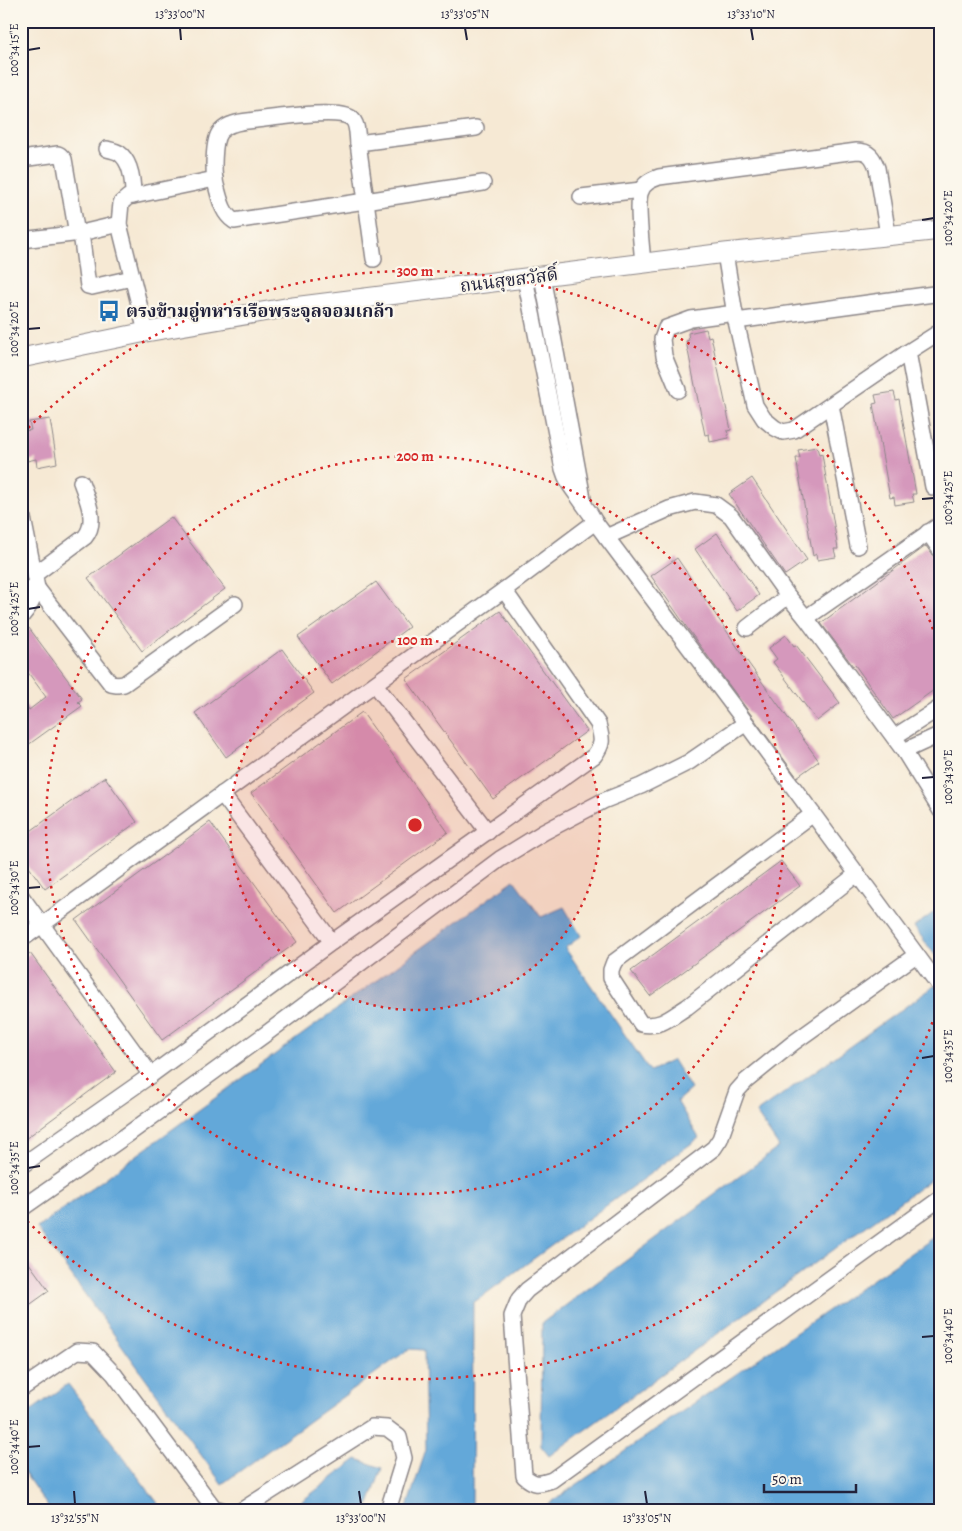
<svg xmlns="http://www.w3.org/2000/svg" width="962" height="1531" font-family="Alegreya,'Noto Serif Thai',serif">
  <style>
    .water { fill: #64a8d9; stroke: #43658a }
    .building { fill: #d598bc }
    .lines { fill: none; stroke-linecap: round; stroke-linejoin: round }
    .minor-casing { stroke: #8c8688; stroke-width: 18 }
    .major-casing { stroke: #8c8688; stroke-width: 21 }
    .minor { stroke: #fff; stroke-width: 15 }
    .major { stroke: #fff; stroke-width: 19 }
    .ticks { fill: none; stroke: #22223b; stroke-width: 2 }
    .ring { fill: none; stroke: #d62828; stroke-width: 2.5; stroke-dasharray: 2.5 5 }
    .labels { text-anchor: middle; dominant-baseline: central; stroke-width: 4.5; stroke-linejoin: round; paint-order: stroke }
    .street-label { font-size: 18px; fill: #22223b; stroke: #fbf7ec }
    .poi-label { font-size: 18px; font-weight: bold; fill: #22223b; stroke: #fbf7ec; text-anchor: start }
    .centre { fill: #d62828; stroke: #fbf7ec; stroke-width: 2.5 }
    .ring-label { font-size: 15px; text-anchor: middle; font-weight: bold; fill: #d62828; stroke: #fbf7ec; stroke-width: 4.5; stroke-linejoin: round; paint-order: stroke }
    .neatline { fill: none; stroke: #22223b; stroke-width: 2 }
    .ticks-label { font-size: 12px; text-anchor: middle; fill: #22223b }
  </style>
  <rect width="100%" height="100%" fill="#fbf7ec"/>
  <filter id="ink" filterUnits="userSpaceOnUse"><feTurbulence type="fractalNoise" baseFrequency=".02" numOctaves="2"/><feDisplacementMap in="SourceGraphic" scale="10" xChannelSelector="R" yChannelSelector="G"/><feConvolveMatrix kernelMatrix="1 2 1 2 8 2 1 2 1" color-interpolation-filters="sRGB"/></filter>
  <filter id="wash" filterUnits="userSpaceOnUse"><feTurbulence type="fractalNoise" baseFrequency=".0096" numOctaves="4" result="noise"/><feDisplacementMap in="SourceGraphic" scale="20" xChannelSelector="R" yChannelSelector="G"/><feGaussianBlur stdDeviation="1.12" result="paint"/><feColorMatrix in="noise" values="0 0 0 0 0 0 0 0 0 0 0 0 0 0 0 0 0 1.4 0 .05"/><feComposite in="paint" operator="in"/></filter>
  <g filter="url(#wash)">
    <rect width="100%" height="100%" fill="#f6e9d4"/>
    <g class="water">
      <polygon points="514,880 541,917 564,907 581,936 565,948 650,1071 673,1060 691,1089 677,1101 699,1138 473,1303 472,1510 406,1510 426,1450 424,1350 409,1349 222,1484 37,1228"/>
      <polygon points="941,907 941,963 914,927"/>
      <polygon points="936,985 941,992 941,1172 549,1456 541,1446 542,1323 779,1147 756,1113"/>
      <polygon points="941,1232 941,1510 540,1510"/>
      <polygon points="68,1384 163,1510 50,1510 21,1468 21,1418"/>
      <polygon points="357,1459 382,1468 367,1510 290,1510"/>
    </g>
    <g id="blocks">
      <g class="building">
        <polygon points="706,329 708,337 711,336 731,430 727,431 729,438 710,442 709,434 705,435 686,341 689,340 688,333"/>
        <polygon points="894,392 896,400 899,399 916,494 912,494 914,502 895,505 894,497 890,498 873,404 877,403 875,395"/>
        <polygon points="50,419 57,463 37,467 36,459 27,461 22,431 31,430 29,422"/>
        <polygon points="817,447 819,455 822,454 838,549 834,549 836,557 817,560 816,554 813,556 796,458 800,458 798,450"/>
        <polygon points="752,478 807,560 785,575 729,494"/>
        <polygon points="171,517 225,589 142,651 88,578"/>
        <polygon points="717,533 759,595 737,611 695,549"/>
        <polygon points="926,546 934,557 941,560 941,685 893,719 855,665 853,666 821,623"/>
        <polygon points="677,558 749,664 819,761 797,777 690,632 651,576"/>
        <polygon points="376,582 409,627 332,684 298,637"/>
        <polygon points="500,611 587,731 493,799 406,679"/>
        <polygon points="29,628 82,699 78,702 82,706 21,750 21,699 29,710 46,697 21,663 21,634"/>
        <polygon points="786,635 794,646 796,645 840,703 817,721 773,662 777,659 769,648"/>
        <polygon points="282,649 314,693 226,757 195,713"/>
        <polygon points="362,712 448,832 337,913 251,793"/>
        <polygon points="105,777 137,822 45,889 21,856 21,838"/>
        <polygon points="210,822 297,942 162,1040 76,920"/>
        <polygon points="781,861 800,886 650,996 631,971"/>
        <polygon points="30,953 116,1072 21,1142 21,960"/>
        <polygon points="21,1252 49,1291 21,1311"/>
      </g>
    </g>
  </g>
  <g filter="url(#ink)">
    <use href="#blocks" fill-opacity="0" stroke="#8c8688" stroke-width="1"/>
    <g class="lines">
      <g class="minor-casing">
        <g id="minor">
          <polyline points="358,143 476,128"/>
          <path d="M107 149C111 150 116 151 119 153 132 162 133 183 133 196"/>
          <polyline points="21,159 58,154 60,155 64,159 77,234"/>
          <polyline points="581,197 641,190"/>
          <polyline points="81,233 88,286 92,287 132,278"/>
          <polyline points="21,240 81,233 119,224"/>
          <polyline points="725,253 736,321 755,405 764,419 775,428 783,432 794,430 908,352 941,331"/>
          <path d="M374 259 358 143C357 136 358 123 351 118 338 108 274 118 256 120 249 121 240 121 233 124 229 125 223 129 220 132 213 140 213 174 216 185 220 199 222 213 234 221L483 183"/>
          <path d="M643 263C642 250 636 201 641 191 644 183 651 180 659 177L857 151C869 151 873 157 877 168L888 235"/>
          <polyline points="542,276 584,504"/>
          <polyline points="736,321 941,293"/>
          <polyline points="146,332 119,224 121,203 128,197 215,179"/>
          <polyline points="908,352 933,487"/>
          <polyline points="678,390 664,356 662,339 666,328 691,319 735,313"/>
          <polyline points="831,405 858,546"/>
          <path d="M21 508 37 588C34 600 29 608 21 617"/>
          <polyline points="595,522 746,723 941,988"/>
          <polyline points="928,532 941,551"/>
          <polyline points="606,537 669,509 695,502 716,505 731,516 788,596 806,618 904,751 941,811"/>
          <path d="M34 575 85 537C98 522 87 499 81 482"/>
          <polyline points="37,588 111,684 117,685 124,684 235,604"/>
          <polyline points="21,590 37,588"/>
          <polyline points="806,618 941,524"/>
          <polyline points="747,628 788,596"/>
          <polyline points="375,684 488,832"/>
          <polyline points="894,737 941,707"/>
          <polyline points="904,751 941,734"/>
          <polyline points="222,794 332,942"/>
          <path d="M813 814 614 962 611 970V978L641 1024C661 1028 671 1017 687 1007L857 874"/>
          <polyline points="21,896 151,1075"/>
          <path d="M21 940 504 590 595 522C592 516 588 510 584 505 575 491 568 486 563 469L525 278"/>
          <path d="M916 955 793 1043 746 1081 737 1091 720 1139 714 1148 527 1290 519 1299 512 1316 524 1476C535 1486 539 1484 552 1480L941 1198"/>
          <path d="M21 1166 151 1075 332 942 594 756C604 743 602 739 598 724L504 590"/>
          <polyline points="21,1209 127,1135 267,1033 500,859 544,832 603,801 641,786 689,762 746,723"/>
          <polyline points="21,1389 77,1351 93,1352 114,1374 214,1508 222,1510"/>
          <polyline points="242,1510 372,1427 387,1428 399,1437 404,1458 388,1510"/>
        </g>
      </g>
      <g class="major-casing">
        <polyline id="major" points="21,358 146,332 285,308 725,253 941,230"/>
      </g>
      <use href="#minor" class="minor"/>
      <use href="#major" class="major"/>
    </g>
  </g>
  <path class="ticks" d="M180 28 181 40M465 28 467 40M751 28 753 40M28 50 40 48M922 220 934 218M28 329 40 328M922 499 934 498M28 609 40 607M922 778 934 777M28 888 40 887M922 1058 934 1056M28 1168 40 1166M922 1337 934 1336M28 1447 40 1446M74 1491 75 1504M359 1491 361 1504M645 1491 647 1504"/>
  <circle cx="415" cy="825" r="185" fill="#d62828" fill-opacity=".12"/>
  <g class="ring">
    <circle cx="415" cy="825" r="185"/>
    <circle cx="415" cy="825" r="369"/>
    <path d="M940 1001A554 554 0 0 1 23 1217M23 433A554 554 0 0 1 940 649"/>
  </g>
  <defs>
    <g id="bus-bare" transform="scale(1.725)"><path d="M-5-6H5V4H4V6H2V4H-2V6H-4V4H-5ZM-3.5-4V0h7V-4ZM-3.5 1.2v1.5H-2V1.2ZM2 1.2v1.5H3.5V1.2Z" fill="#1f6fb2" stroke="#fbf7ec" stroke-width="2.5" paint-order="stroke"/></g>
  </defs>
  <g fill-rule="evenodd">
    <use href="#bus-bare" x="109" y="311"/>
  </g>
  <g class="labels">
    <g class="street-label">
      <text transform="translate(509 280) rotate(-7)">ถนนสุขสวัสดิ์</text>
    </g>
    <g class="poi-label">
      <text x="126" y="311">ตรงข้ามอู่ทหารเรือพระจุลจอมเกล้า</text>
    </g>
  </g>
  <circle cx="415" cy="825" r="8" class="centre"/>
  <g class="ring-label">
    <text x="415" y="276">300 m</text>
    <text x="415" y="461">200 m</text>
    <text x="415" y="645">100 m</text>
  </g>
  <rect width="962" height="1531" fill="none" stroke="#fbf7ec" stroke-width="55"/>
  <path d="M764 1484v8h92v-8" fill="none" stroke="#22223b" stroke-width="2.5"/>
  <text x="772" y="1484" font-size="15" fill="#22223b" stroke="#fbf7ec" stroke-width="4" paint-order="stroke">50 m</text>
  <rect x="28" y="28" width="906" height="1476" class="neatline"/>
  <g class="ticks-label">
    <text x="180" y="18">13°33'00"N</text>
    <text x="465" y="18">13°33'05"N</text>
    <text x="751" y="18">13°33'10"N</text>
    <text transform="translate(14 50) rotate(-90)" y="4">100°34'15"E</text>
    <text transform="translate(948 218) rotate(-90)" y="4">100°34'20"E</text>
    <text transform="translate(14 329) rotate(-90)" y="4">100°34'20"E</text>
    <text transform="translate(948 498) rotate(-90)" y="4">100°34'25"E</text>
    <text transform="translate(14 609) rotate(-90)" y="4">100°34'25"E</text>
    <text transform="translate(948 777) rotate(-90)" y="4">100°34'30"E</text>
    <text transform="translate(14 888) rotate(-90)" y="4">100°34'30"E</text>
    <text transform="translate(948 1056) rotate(-90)" y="4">100°34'35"E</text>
    <text transform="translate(14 1168) rotate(-90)" y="4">100°34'35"E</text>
    <text transform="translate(948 1336) rotate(-90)" y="4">100°34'40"E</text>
    <text transform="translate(14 1447) rotate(-90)" y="4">100°34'40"E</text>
    <text x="75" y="1522">13°32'55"N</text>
    <text x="361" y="1522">13°33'00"N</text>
    <text x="647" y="1522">13°33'05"N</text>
  </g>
</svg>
